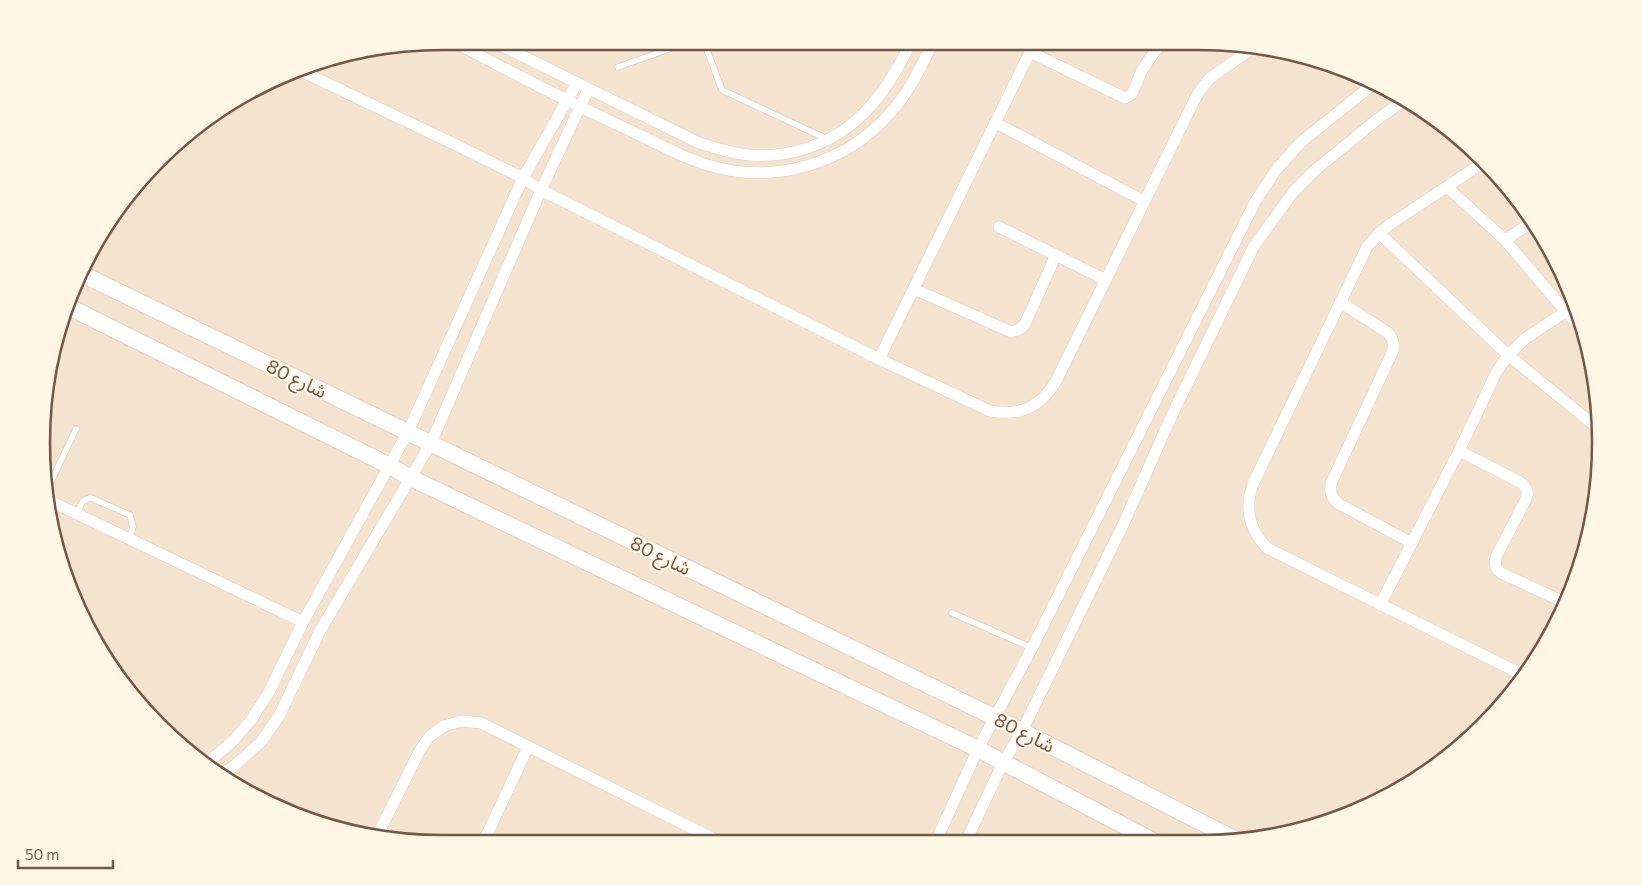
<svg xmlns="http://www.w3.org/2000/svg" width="1642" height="885" font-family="Commissioner,'Noto Sans Arabic',sans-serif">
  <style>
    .residential { fill: #f3e3cf }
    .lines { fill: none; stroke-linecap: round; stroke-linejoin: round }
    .lane-casing { stroke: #dfcebc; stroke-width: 7 }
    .street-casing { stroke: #dfcebc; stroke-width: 12 }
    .secondary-casing { stroke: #e4cfbb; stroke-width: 18 }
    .lane { stroke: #fff; stroke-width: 5.5 }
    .street { stroke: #fff; stroke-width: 11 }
    .secondary { stroke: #fff; stroke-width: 16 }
    .labels { text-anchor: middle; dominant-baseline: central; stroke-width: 4.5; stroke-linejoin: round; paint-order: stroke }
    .street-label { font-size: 19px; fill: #725848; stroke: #fff6e6 }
    .rim { fill: none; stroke: #725848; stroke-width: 2.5 }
  </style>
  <rect width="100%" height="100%" fill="#fcf2e0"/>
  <polygon class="residential" points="443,41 1225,42 1304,55 1377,83 1444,124 1501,178 1547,242 1580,314 1597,390 1600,469 1587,547 1559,620 1501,707 1444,761 1353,813 1252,840 417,843 339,830 265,802 198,761 141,707 72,596 42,469 55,339 109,220 198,124 313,63"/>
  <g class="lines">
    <g class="lane-casing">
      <g id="lane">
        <polyline points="704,42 722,90 827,139"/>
        <polyline points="618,67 689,42"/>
        <polyline points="47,490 76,429"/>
        <path d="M78 514C79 506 82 499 91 498L130 515 133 527 129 539"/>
        <polyline points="952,613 1032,648"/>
      </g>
    </g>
    <g class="street-casing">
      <g id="street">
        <path d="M452 41C509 71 566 101 625 128 653 141 686 160 715 167 778 184 848 162 890 113 909 93 921 67 933 42"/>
        <path d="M492 41 697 142C712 147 726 152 742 154 786 161 834 144 865 112 885 92 899 67 911 42"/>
        <polyline points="1233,43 1242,56"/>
        <polyline points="1030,52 1125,98 1132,94 1142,70 1155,51 1163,42"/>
        <path d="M299 70 452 143 523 178 541 190 879 359 990 411C1021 416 1040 408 1056 381L1197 95 1209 79 1224 68 1255 47"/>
        <polyline points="996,123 1144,201"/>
        <path d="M1484 162 1389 225 1379 233 1367 247 1253 484C1244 509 1249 529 1267 548L1523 675"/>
        <polyline points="1447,187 1505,240 1566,312 1583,328"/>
        <polyline points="999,227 1106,280"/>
        <polyline points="1379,233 1508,355 1599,429"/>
        <polyline points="1505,240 1533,222"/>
        <path d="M914 289 1009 331C1016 332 1021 329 1025 324L1056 255"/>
        <path d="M1340 302 1387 332C1393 338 1394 343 1393 351L1332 481C1329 490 1331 498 1339 504L1412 543"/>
        <polyline points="879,359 1035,42"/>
        <path d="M1459 451 1520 482C1527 487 1529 492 1526 499L1496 557C1494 564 1496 569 1501 573L1566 603"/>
        <polyline points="50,501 303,622"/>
        <polyline points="1380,605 1459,451 1496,373 1508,355 1526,338 1576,305"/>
        <polyline points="205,765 233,741 251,720 269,692 303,622 408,432 523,178 577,83"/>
        <polyline points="221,775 233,767 261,742 279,716 320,631 431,443 541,190 588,90"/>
        <polyline points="377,836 419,752 429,737 444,726 462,721 481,723 720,842"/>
        <polyline points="936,841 978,749 1032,648 1255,202 1276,170 1301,142 1376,82"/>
        <polyline points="966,841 1003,763 1022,731 1123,525 1172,415 1254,246 1294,191 1314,171 1379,118 1405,100"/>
        <polyline points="483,843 528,747"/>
      </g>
    </g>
    <g class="secondary-casing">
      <g id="secondary">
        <polyline points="84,275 994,717 1236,840"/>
        <polyline points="69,307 390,466 411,478 978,749 1153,841"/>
      </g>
    </g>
    <use href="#lane" class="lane"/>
    <use href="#street" class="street"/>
    <use href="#secondary" class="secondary"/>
  </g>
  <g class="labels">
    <g class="street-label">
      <text transform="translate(297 378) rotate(26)">شارع 80</text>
      <text transform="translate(661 555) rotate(26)">شارع 80</text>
      <text transform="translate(1025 732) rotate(27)">شارع 80</text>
    </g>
  </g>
  <path d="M0 0H1642V885H0ZM442 50H1200A392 392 0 0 1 1592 442V443A392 392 0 0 1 1200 835H442A392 392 0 0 1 50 443V442A392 392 0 0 1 442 50Z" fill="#fff6e6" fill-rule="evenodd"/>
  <path class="rim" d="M442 50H1200A392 392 0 0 1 1592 442V443A392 392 0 0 1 1200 835H442A392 392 0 0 1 50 443V442A392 392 0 0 1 442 50Z"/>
  <path d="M18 860v8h95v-8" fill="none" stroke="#725848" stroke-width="2.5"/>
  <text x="25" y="860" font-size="15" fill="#725848" stroke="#fff6e6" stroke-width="4" paint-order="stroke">50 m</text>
</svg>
